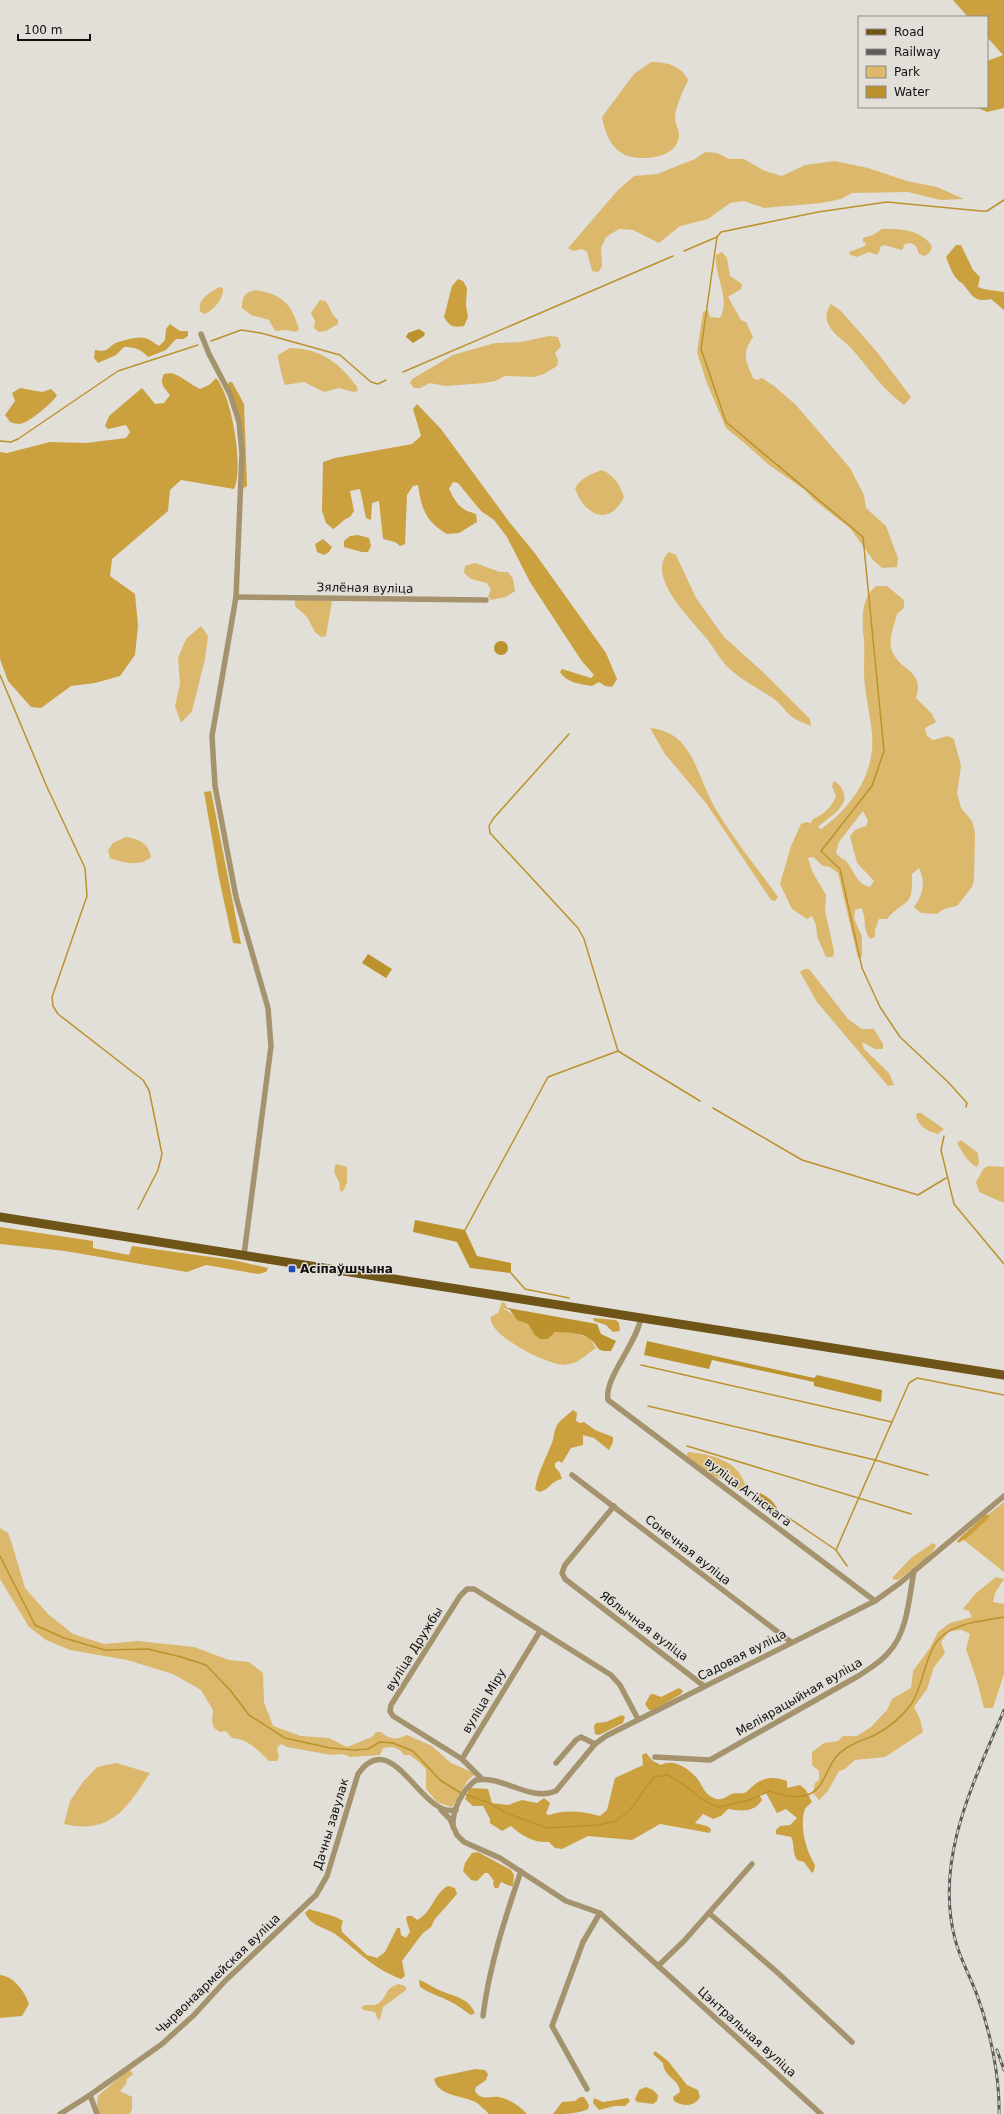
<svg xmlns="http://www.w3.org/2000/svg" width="1004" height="2114" font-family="'DejaVu Sans',sans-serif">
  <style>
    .green { fill: #dbb86b; fill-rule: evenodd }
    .forest { fill: #cba03e }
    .water { fill: #bc922c }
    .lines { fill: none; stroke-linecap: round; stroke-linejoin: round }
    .stream { stroke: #bc922c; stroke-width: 1.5 }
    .minor { stroke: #a5936e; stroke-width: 5.5 }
    .primary { stroke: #6e5416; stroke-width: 9 }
    .rail-casing { stroke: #5d5b58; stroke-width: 3 }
    .rail { stroke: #e2dfd9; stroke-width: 1.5; stroke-dasharray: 4.5; stroke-linecap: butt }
    .poi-dot { fill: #234bb9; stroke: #e2dfd9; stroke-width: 1.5 }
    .labels { text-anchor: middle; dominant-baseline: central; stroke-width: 3; stroke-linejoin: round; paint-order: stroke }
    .street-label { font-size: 12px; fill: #100f0d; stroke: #e2dfd9 }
    .poi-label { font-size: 12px; font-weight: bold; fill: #100f0d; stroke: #e2dfd9; text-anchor: start }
  </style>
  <rect width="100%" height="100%" fill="#e2dfd9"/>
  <g class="green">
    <path d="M651 62C666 62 681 65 688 80 683 92 676 104 675 117 675 124 679 129 679 135 678 158 644 161 628 156 611 150 605 133 602 117L634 74Z"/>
    <polygon points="705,152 717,153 729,159 744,159 765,171 782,176 805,165 835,161 868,168 907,181 937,187 964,199 941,200 908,192 852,193 841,199 821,203 764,208 744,201 730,203 708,219 680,226 659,243 633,230 619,229 606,237 601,248 602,267 598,272 592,271 587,252 582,249 573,251 568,248 618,190 634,176 657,174 695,159"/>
    <path d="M882 229C901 229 920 229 932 246L930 252 925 256 919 254 916 246 911 243 905 244 902 250 884 245 880 247V250L877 255 869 252 857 257 850 255 849 252 865 246 866 243 863 242V238L873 235Z"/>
    <path d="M722 252 727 258 730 276 742 284 741 289 728 297 741 320 746 322 753 337C741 354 746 361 753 378L757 380 762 378 774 386 796 405 850 468 864 495 866 508 886 526 898 558 897 567 882 568 873 560 850 528 814 500 805 490 769 465 749 447 726 428 706 381 697 352 703 312 708 310 710 317 720 318C731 297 714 277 716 255Z"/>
    <path d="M219 287 223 288C224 299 213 311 204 314L200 311C198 298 210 293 219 287Z"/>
    <path d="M255 290C281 294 291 302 299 329L296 332 286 330 275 331 269 320 251 315 242 308C242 297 244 293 255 290Z"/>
    <path d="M320 300 325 301C331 307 330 314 338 320V324L326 331 319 332 314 328 315 321 311 313Z"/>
    <path d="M831 304 840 310 877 352 911 397 904 405C883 390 868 367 851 348 843 340 833 334 828 324 825 317 827 309 831 304Z"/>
    <polygon points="549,336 558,337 561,346 555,353 558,360 557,366 544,374 534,377 505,376 495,381 485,383 445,386 430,383 420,388 414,388 410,383 412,379 453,355 495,343 521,342"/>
    <path d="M290 348C320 348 341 364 357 387L358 391 354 392 339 388 324 392 304 382 285 385C284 383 277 358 278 355Z"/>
    <path d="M602 470C615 476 619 484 624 497 609 528 584 515 575 488 582 477 591 474 602 470Z"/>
    <path d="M669 552 676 555 696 598 724 637 765 674 810 719 811 726C805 723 796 721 791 716 785 711 781 704 774 699 760 689 744 682 731 670 721 662 715 649 707 639 692 620 644 576 669 552Z"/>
    <polygon points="475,563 500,572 508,572 513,579 515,591 506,597 491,600 488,596 491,590 487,583 471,579 464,573 465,566"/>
    <path d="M876 586H887L904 600V608L897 614C894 626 887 641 893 653 902 672 925 671 916 698L932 714 936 722 925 728 927 736 933 740 948 736 954 739 961 766 957 793 961 808 972 821 975 833 974 880 972 887 957 906 944 909 937 914 921 913 914 907C923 894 926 883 919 868L912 874C913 910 906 897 887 919H879L875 930V937L870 939C861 925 868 920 861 908L855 910 854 918 862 937V957L858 958 838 873 830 867 823 866 813 857 808 858 812 871 826 895 825 911 834 951 833 957H826L817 936 816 925 812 916 807 919 792 909 780 884 791 846 801 824 806 822 811 823 813 819C823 815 832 807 836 796L832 786 834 781C842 785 848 797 842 805 837 814 825 820 818 827L821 829C847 811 869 782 872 750 874 729 867 707 865 686 863 671 865 655 864 640 862 622 860 599 876 586ZM863 811 868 821 866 826 855 830 850 836 857 863 874 881 870 887C856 884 854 870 846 861 842 858 839 857 836 853L839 842Z"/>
    <polygon points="295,599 332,601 326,636 321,637 315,632 307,617 295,606"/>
    <polygon points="201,626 208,636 205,659 192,711 181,723 175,706 180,684 178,658 186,639"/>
    <path d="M650 728C661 729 672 733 680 741 697 759 702 785 714 806 732 838 757 867 778 897L775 901 771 900 706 803 665 754Z"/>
    <path d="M126 837C139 839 148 843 151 857 141 867 122 863 110 858L108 850 113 843Z"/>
    <polygon points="804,969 809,969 848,1019 862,1029 874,1029 883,1044 883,1049 875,1049 862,1042 864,1049 889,1073 894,1085 888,1086 817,1002 800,972"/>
    <path d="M917 1113H921L944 1129 938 1134C927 1131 921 1128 916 1117Z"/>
    <path d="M961 1140 978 1153 979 1163 977 1167C967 1162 963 1153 957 1143Z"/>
    <path d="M336 1164 347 1167V1182L344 1190 341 1192C339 1188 340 1186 339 1182 336 1175 332 1173 336 1164Z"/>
    <polygon points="989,1166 1004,1167 1004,1203 979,1192 976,1182 984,1168"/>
    <path d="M502 1302 505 1303 507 1308H502C513 1312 517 1321 528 1324L534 1334 548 1339 555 1332 573 1333 590 1338 596 1348C585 1355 579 1364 564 1365 548 1365 487 1335 491 1317L498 1313Z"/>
    <path d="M688 1452C711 1454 737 1460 745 1484L742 1491 735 1488 737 1485 733 1481C716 1482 700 1466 686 1457Z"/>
    <polygon points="1004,1502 1004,1572 960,1537"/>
    <path d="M0 1528 8 1533 12 1544 25 1588 48 1614 73 1634 104 1644 138 1641 194 1647 229 1660 249 1662 263 1673 264 1702 273 1726 301 1736 329 1738 347 1747 372 1737 376 1732H381C390 1740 396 1740 407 1735L432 1746 451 1763 472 1772 474 1775 468 1780 452 1807 437 1802 426 1789V1769L419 1762 410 1755H404L400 1750 393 1747 383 1748 380 1755 350 1757 343 1754 331 1755 287 1747 282 1744 278 1746 277 1750 279 1756 277 1761H269C258 1750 248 1739 232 1738L226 1731 220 1732 214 1728 212 1722 213 1710 201 1690 173 1674 127 1660 70 1650 46 1640 29 1627 0 1579Z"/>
    <path d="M933 1543 936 1545C933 1556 908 1572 898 1580L892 1579 893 1577 912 1557Z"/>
    <polygon points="996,1577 1004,1579 995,1593 993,1602 1004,1604 1004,1674 993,1708 984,1708 977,1681 966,1649 970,1634 962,1630 949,1631 941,1642 945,1653 934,1667 927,1689 914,1707 920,1719 923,1732 885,1757 855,1760 845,1769 839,1771 828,1791 819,1800 813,1793 815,1783 819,1780 819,1771 812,1765 812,1752 824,1743 838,1741 843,1736 857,1736 871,1727 887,1710 892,1699 911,1688 913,1671 930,1648 938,1632 950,1623 972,1617 969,1611 963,1609 975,1594"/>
    <path d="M116 1763 150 1773C127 1808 111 1835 64 1824L70 1801 83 1782 97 1767Z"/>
    <path d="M399 1984 406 1987V1990L383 2007 380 2019 378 2020 375 2012 363 2010 361 2007C367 2003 373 2007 379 2003 389 1995 384 1988 399 1984Z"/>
    <polygon points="129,2069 133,2074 127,2079 126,2084 120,2091 132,2097 132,2110 129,2114 99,2114 97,2106 98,2096"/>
  </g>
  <g class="forest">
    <polygon points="953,0 1004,0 1004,108 987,112 976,107 987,107 987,61 1003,55 987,37 987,17 968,17"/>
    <path d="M956 245H961L973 270 980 277 978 287C987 291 995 290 1004 292V310L991 299C974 303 972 295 963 284 961 282 959 282 958 280 952 275 949 264 946 257Z"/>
    <path d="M458 279 463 281 467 288 466 305 468 317 464 326C453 328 449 326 444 317L452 286Z"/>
    <path d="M170 324 180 331H188V336L183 339H176L166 350 148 357C141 349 134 347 124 347L116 355 98 363 94 358 95 350C111 353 107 346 118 342 124 340 139 336 145 338 150 339 155 344 159 346L165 340 166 329Z"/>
    <path d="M171 373C182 376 189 384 200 389L209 385 216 378C232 396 244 468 234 489L181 480 170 490 168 511 112 559 110 576 135 594 138 626 135 655 120 676 95 683 71 686 41 708 31 707 8 681 0 659V452L7 453 50 442 86 443 126 438 130 432 126 425 108 429 105 426 109 416 142 388 155 404 164 403 170 395C164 387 159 384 164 374Z"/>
    <polygon points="229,382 232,382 244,404 247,486 244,488 242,485 241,425 228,385"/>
    <path d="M20 388 42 392 51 389 57 395C53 403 28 423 20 424 17 424 13 423 10 422L5 415 15 401 12 393Z"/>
    <path d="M417 404 441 429 510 523 534 552 606 653 617 679 612 687 605 686 599 682 592 686C580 684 567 683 560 672L562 669 591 678 594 675 581 660 530 582 507 537 494 520 481 511 458 483 453 482 449 489C457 504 459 509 476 514L477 522 459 533 447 534C426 522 421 508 418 485L413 486 407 495 405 544 400 546 395 542 383 539 379 501 372 503 371 520 366 518 360 489 350 491 354 511 350 517C343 519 340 525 333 529L326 523 322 511 323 462 335 458 412 444 421 436 413 409Z"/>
    <polygon points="358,535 369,538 371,546 368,552 362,552 344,547 344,541 350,536"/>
    <polygon points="323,539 332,547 329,552 324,555 317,552 315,544"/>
    <polygon points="211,791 241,944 233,943 219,878 204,792"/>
    <polygon points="0,1227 93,1241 93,1248 129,1255 132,1246 233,1260 268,1268 266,1272 258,1274 206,1265 187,1272 65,1251 0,1244"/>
    <polygon points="593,1318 616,1320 619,1323 620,1331 613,1332 606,1325 594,1321"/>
    <path d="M573 1410 577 1413 576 1421 580 1423 584 1422 595 1430 613 1437V1442L609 1450 594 1438 583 1435V1445L571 1448 562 1463 559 1461 555 1463V1467L560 1473 562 1479C549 1482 550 1490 539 1492L535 1489C538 1472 546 1458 552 1443 554 1437 554 1431 557 1425 561 1419 568 1415 573 1410Z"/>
    <path d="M986 1514 990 1516C985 1522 965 1541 958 1543L957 1541Z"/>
    <polygon points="679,1688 683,1691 681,1694 654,1710 649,1710 645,1704 650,1695 653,1694 661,1697"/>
    <polygon points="622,1715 625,1717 623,1723 599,1735 595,1734 594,1726 596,1723 606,1722"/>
    <path d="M646 1753 653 1761 661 1765C673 1758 688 1768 696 1777 703 1785 704 1796 717 1799 723 1800 726 1797 731 1794 736 1792 742 1795 746 1792 748 1791 751 1787 753 1786 763 1777 774 1776 787 1781V1788L800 1785 806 1790 812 1802C810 1804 806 1807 805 1809 799 1826 806 1851 815 1865L814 1871 812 1873 804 1862 797 1860C792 1852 795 1845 791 1837L776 1834V1830L780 1826 790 1825 797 1818 786 1809 777 1813 766 1793 759 1794 762 1800C754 1813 741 1811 728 1809L721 1816 713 1819 703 1814 695 1823 707 1826 711 1829 710 1833 660 1824 632 1840 588 1836 562 1849 555 1848 549 1842C534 1843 522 1836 511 1826L502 1831 490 1823V1819L483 1806H473L465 1799 470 1788 488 1789 492 1803 508 1805 522 1800 537 1803 544 1798 550 1803 546 1814 550 1815C566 1809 585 1812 600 1816L607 1810 615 1778 643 1765 642 1755Z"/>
    <polygon points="478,1852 511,1870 514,1875 513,1886 510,1886 501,1882 498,1888 495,1888 493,1884 494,1881 488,1873 485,1873 477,1881 471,1880 463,1871 465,1863 472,1853"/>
    <path d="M448 1886 455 1888 457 1894 435 1919 431 1927 423 1933 416 1942 402 1961 405 1976 401 1979C370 1967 360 1952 335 1934 324 1927 311 1926 305 1913L309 1909C320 1913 333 1914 343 1921L341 1927 342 1932 367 1955 377 1958 385 1952 397 1928H400L401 1935 406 1938 410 1932 406 1919 407 1916H412L417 1920C433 1912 433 1894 448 1886Z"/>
    <path d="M0 1975C15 1977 24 1991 29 2004L22 2016 0 2018Z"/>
    <path d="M419 1980C426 1982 432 1987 439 1990 452 1996 468 1997 475 2013L471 2015C466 2012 463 2009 458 2006 446 1998 432 1995 420 1987Z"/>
    <path d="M655 2051 668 2061 687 2085 698 2090 700 2097C694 2107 683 2107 674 2101L673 2097 680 2092C679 2078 664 2078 663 2063L653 2054Z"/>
    <path d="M475 2069 485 2070 488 2074 486 2080 476 2087 475 2091C481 2101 490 2096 499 2097 509 2099 520 2106 527 2114H489C485 2110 481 2106 477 2103 464 2095 438 2097 434 2079L438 2077Z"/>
    <polygon points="646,2087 653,2090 658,2095 657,2101 653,2104 637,2102 635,2099 639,2090"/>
    <path d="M580 2097H584L589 2105 588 2109C577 2114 565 2114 553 2114L562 2102 575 2101Z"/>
    <polygon points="594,2098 603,2102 628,2098 630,2101 625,2106 615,2106 599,2110 593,2103"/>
  </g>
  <g class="water">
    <polygon points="419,329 425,333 424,336 413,343 406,337 408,333"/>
    <circle cx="501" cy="648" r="7"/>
    <polygon points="368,954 392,969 386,978 362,963"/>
    <polygon points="415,1220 465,1230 477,1256 511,1263 511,1273 470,1268 457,1242 413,1232"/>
    <path d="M502 1307 597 1324 601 1334 616 1341 611 1351C594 1352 600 1346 590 1339 581 1332 565 1333 555 1332L548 1339H540L534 1334 528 1324 517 1320 510 1310Z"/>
    <polygon points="647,1341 814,1378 817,1375 882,1390 881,1402 814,1386 814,1382 712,1360 709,1369 644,1355"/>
    <path d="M760 1493C768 1497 775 1502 778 1511L774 1514 757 1499Z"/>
  </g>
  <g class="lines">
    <g class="stream">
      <polyline points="717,237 701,349 726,422 863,537 884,751 872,786 821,851 840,869 862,968 880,1007 900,1037 948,1082 967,1103 966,1107"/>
      <polyline points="684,251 717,237 721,232 818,212 887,202 981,211 987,211 1004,200"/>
      <polyline points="211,341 241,330 261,333 340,355 371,382 378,384 386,380"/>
      <polyline points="403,372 673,256"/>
      <polyline points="0,441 11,442 18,439 118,371 198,345"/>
      <polyline points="0,675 47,787 85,868 87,896 52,997 53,1006 58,1014 143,1080 149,1090 162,1154 158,1170 138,1209"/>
      <polyline points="569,734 493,819 489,826 490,833 578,928 584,939 618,1051 700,1101"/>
      <polyline points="713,1108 802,1160 918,1195 946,1178"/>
      <polyline points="944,1136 941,1150 954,1204 1004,1264"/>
      <polyline points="465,1230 548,1077 618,1051"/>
      <polyline points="511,1273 525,1289 569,1298"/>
      <polyline points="641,1365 892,1422"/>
      <polyline points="648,1406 875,1460 928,1475"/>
      <polyline points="687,1446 911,1514"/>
      <polyline points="786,1516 836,1550 847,1566"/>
      <polyline points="836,1550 909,1383 917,1378 1004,1395"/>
      <polyline points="0,1556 35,1625 64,1638 105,1650 148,1649 181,1657 206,1665 230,1690 249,1715 285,1738 330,1748 355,1750 368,1749 380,1742 393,1743 413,1751 440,1780 461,1793"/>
      <path d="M465 1794 489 1803 506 1813 547 1828 598 1825 616 1821 629 1811 654 1777 668 1775 686 1786 703 1800 718 1807 750 1800 769 1791C782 1795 797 1800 810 1794 825 1786 826 1769 836 1757 846 1745 861 1741 875 1735 888 1728 903 1716 912 1703 923 1686 926 1650 941 1637 957 1622 984 1621 1004 1617"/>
    </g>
    <g class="minor">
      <polyline points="201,334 209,354 230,394 239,422 242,453 236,597 212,736 215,786 236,897 268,1008 271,1046 244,1255"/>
      <polyline points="236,597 486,600"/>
      <path d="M641 1318C636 1345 604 1378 608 1400L875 1601"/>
      <polyline points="572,1475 791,1642"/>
      <polyline points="614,1506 565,1565 562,1573 565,1579 704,1686"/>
      <path d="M655 1757 710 1760 860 1675C870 1668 881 1662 889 1652 908 1631 909 1597 914 1571"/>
      <polyline points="462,1759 393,1716 390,1711 391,1705 460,1596 467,1589 474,1589 611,1675 620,1685 638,1719"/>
      <polyline points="556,1763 576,1740 581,1737 595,1744"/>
      <polyline points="482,1779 462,1759 540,1631"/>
      <polyline points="441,1810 450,1819 457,1835 464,1842 500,1858 566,1901 600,1913 821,2114"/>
      <path d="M453 1827C452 1810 462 1790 476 1780 503 1775 529 1802 556 1791L595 1744 606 1736 875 1601 900 1583 1004 1496"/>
      <polyline points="709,1913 778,1973 852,2042"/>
      <polyline points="658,1966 684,1941 752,1864"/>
      <path d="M483 2016C489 1967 505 1918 521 1871"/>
      <polyline points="587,2089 552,2026 583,1942 600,1913"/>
      <polyline points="90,2095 97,2114"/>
      <path d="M60 2114 90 2095 162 2044 194 2015 225 1981 316 1895 327 1876 358 1774C393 1724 421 1819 456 1810"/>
    </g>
    <polyline class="primary" points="0,1217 1004,1375"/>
    <g class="rail-casing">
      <g id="rail">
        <polyline points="997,2050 1004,2070"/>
        <path d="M999 2114C1000 2077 990 2030 977 1995 970 1976 960 1959 955 1939 934 1859 974 1782 1004 1710"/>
      </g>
    </g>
    <use href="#rail" class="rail"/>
  </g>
  <rect class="poi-dot" x="288" y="1265" width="8" height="8" rx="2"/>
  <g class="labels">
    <g class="street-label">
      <text transform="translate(365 588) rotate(1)">Зялёная вуліца</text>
      <text transform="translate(748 1492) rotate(37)">вуліца Агінскага</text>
      <text transform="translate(688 1550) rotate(38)">Сонечная вуліца</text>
      <text transform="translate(644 1626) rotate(37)">Яблычная вуліца</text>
      <text transform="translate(414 1649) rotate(-58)">вуліца Дружбы</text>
      <text transform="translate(742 1655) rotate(-27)">Садовая вуліца</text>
      <text transform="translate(799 1697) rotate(-30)">Меліярацыйная вуліца</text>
      <text transform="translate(484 1701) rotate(-59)">вуліца Міру</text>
      <text transform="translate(331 1824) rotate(-73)">Дачны завулак</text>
      <text transform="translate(218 1974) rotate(-44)">Чырвонаармейская вуліца</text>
      <text transform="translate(747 2032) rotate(42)">Цэнтральная вуліца</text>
    </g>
    <g class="poi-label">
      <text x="300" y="1269">Асіпаўшчына</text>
    </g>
  </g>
  <rect x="858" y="16" width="130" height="92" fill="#e2dfd9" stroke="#8e8c87"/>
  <rect x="866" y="29" width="20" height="6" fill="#6e5416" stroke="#8e8c87"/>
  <text x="894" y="36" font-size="12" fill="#100f0d">Road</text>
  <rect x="866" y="49" width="20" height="6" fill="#5d5b58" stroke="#8e8c87"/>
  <text x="894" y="56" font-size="12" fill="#100f0d">Railway</text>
  <rect x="866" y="66" width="20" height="12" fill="#dbb86b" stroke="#8e8c87"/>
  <text x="894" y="76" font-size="12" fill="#100f0d">Park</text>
  <rect x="866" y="86" width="20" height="12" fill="#bc922c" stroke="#8e8c87"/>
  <text x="894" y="96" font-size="12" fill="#100f0d">Water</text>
  <path d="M18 34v6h72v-6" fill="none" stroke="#100f0d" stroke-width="2"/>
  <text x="24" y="34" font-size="12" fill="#100f0d" stroke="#e2dfd9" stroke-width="3" paint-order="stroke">100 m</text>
</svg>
